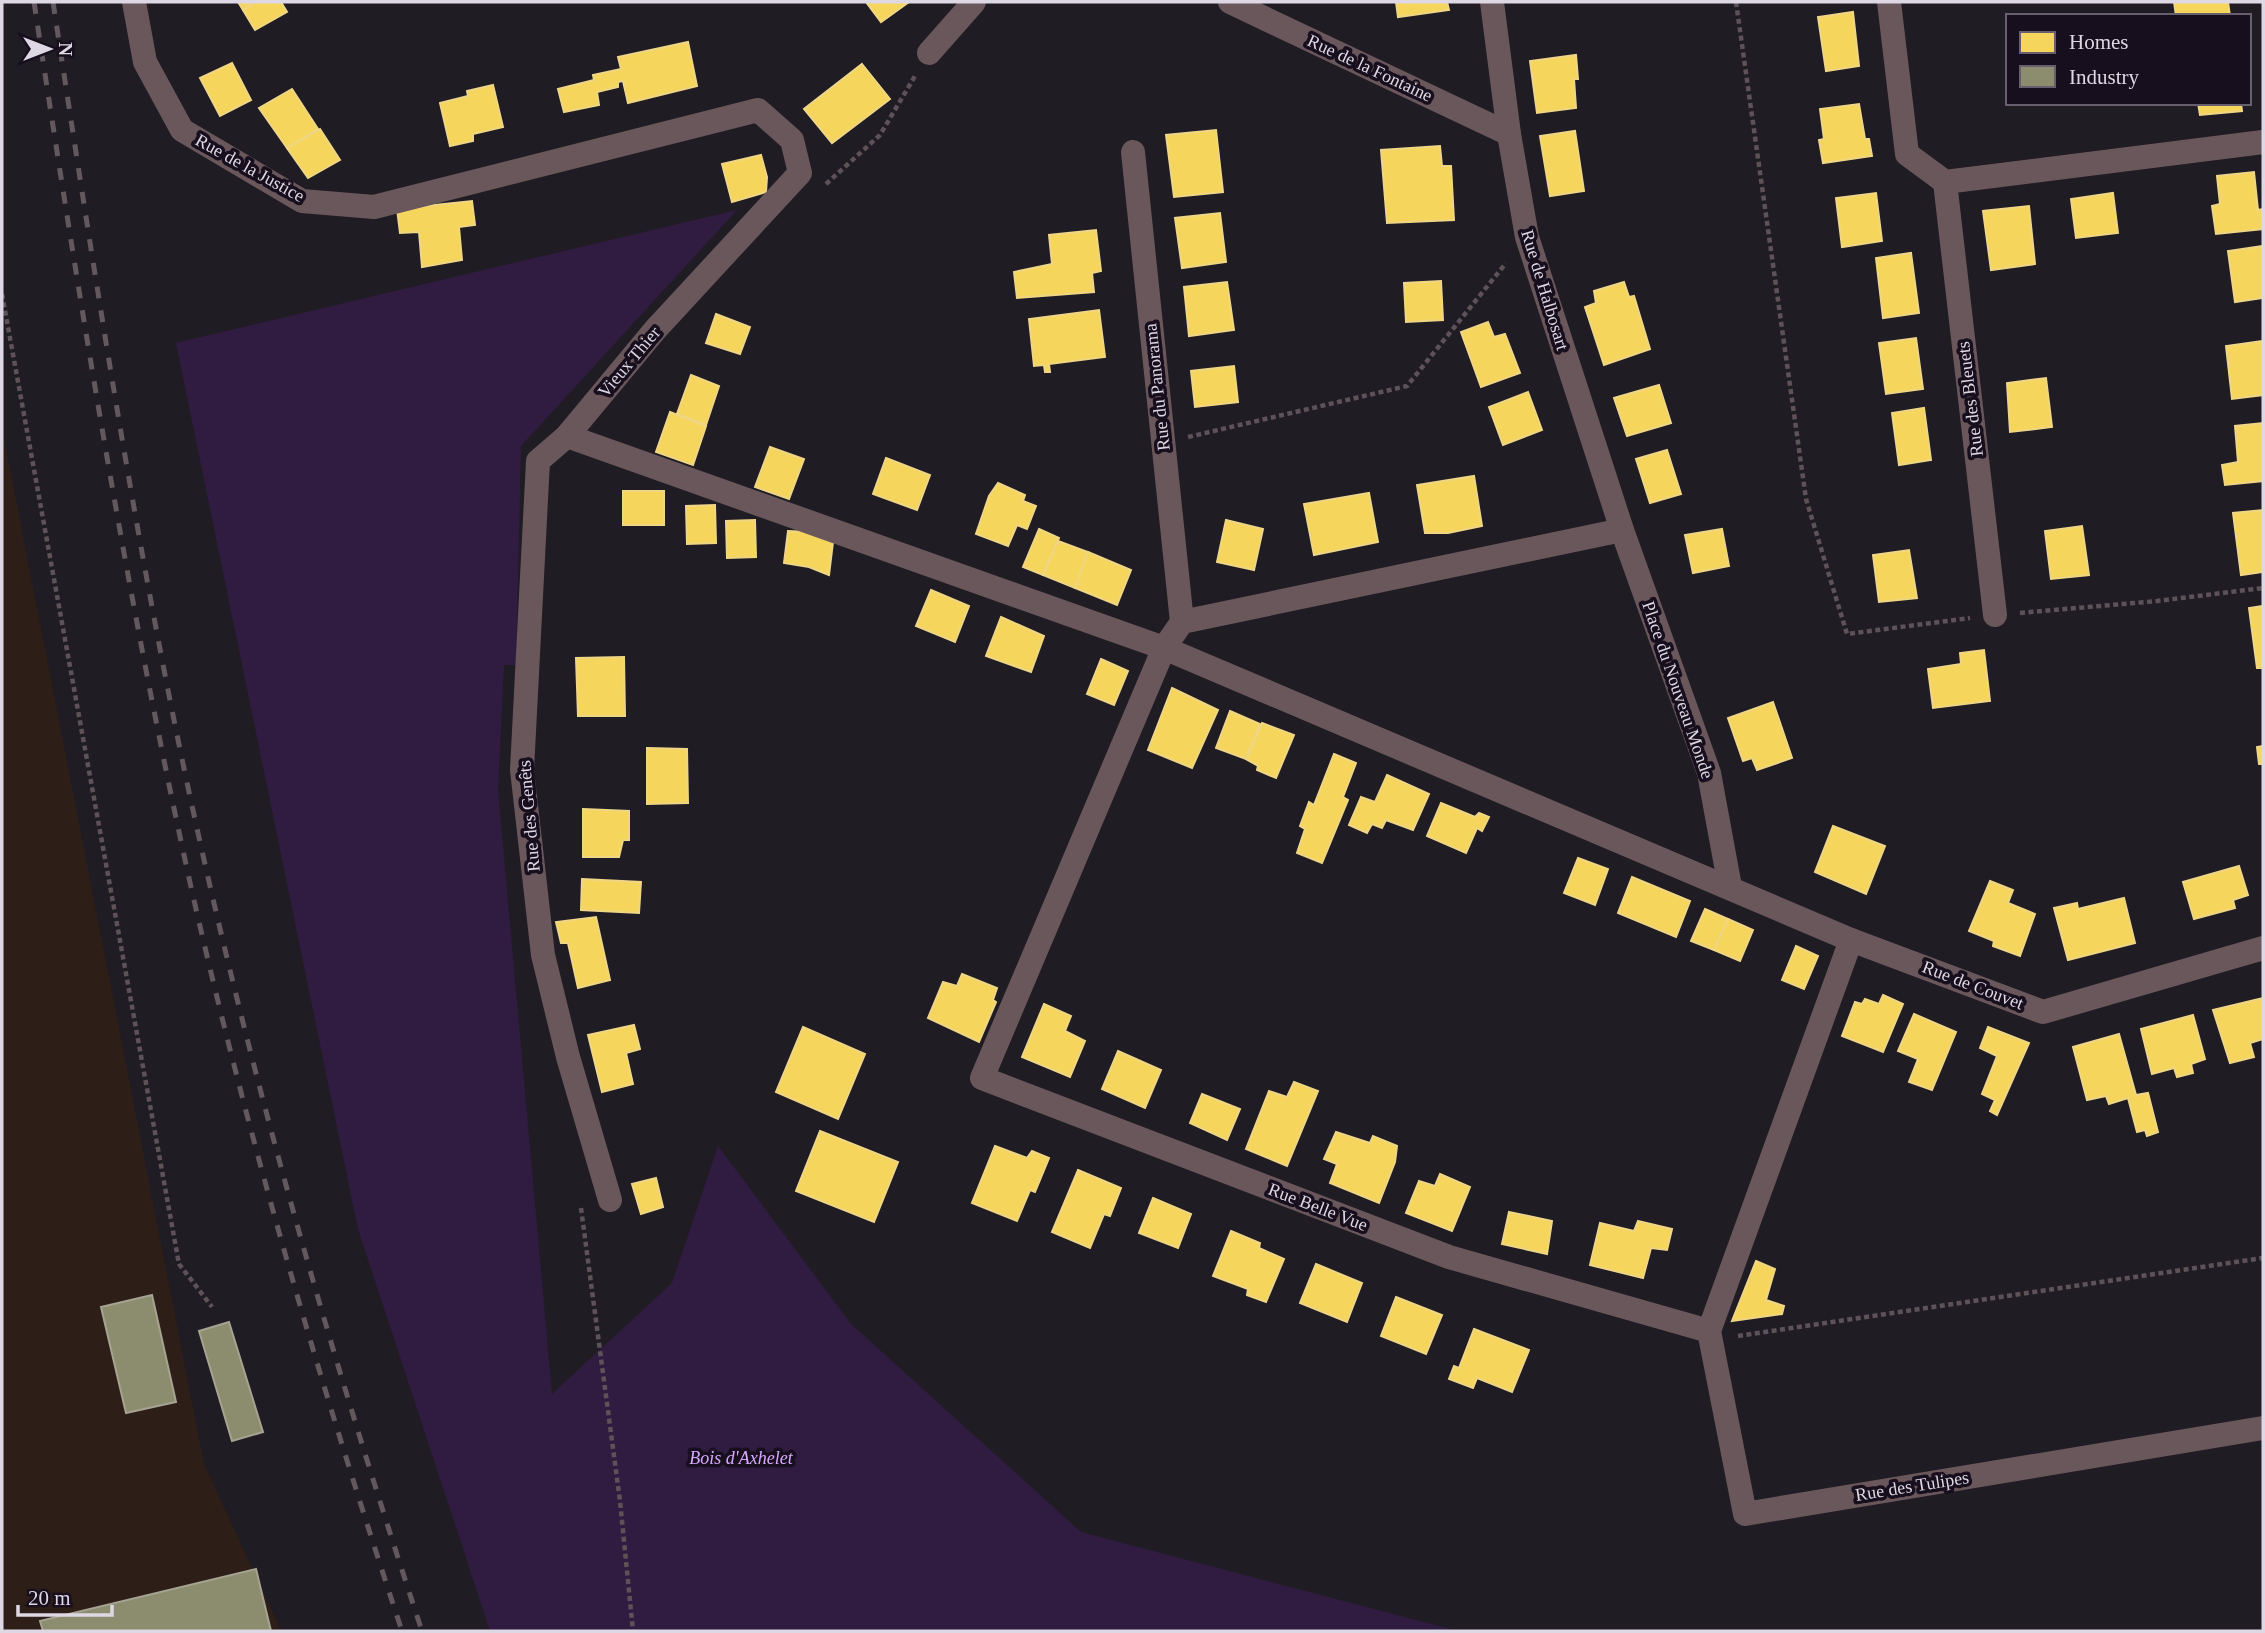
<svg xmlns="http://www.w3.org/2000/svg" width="2265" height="1633" font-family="Georgia,serif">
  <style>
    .industrial { fill: #2d1f18 }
    .green { fill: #311c41 }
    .homes { fill: #f6d55c; stroke: #efd685; stroke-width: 2 }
    .industry { fill: #8c8c6e; stroke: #a5a391; stroke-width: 2 }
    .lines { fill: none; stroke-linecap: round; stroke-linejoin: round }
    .path { stroke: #5e5258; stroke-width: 4.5; stroke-dasharray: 5 3.5; stroke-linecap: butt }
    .street { stroke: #6a575b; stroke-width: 24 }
    .rail { stroke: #62585e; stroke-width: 5; stroke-dasharray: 12 12; stroke-linecap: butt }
    .labels { text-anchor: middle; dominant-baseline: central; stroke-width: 7; stroke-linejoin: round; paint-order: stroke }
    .street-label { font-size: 18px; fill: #ded8e4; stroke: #170f1e }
    .park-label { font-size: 18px; font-style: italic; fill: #d7a8fe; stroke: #170f1e }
  </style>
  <rect width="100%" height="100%" fill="#201c24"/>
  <polygon class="industrial" points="2,428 204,1464 281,1631 2,1631"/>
  <polygon class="green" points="737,210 521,446 516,665 504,665 498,790 552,1394 672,1283 718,1146 851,1324 1081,1532 1458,1631 490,1631 358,1229 176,343"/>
  <g class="homes">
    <polygon points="238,2 256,2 243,10"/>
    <polygon points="256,2 281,2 287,12 255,30 243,10"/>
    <polygon points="866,2 909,2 881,22"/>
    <polygon points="1396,2 1447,2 1449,10 1398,17"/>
    <polygon points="2174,2 2228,2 2230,16 2176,16"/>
    <polygon points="1853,12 1859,66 1826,71 1818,17"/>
    <polygon points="688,42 697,86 628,103 623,81 618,82 618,87 597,92 599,105 564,112 558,89 594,80 593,75 621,69 618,57"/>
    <polygon points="1576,55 1578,79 1574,79 1576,108 1537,113 1530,61"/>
    <polygon points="232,63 251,100 220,116 200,78"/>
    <polygon points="862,64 890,99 832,143 804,109"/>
    <polygon points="493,85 503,127 473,134 473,141 450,146 440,103 468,96 467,91"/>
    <polygon points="292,89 318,129 287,148 259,108"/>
    <polygon points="2198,103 2241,103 2242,111 2200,115"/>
    <polygon points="1859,104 1865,139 1869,139 1872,156 1823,163 1819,140 1824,139 1820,109"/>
    <polygon points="320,129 340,160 308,178 287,148"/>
    <polygon points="1216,130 1223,192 1174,197 1166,135"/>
    <polygon points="1575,131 1584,191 1550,196 1540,136"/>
    <polygon points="1440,146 1442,166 1451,166 1454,220 1387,223 1381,150"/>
    <polygon points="761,155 767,177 766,192 732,202 722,164"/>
    <polygon points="2254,172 2258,210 2263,209 2263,229 2216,234 2212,206 2220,204 2217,176"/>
    <polygon points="1876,193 1882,241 1842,247 1836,198"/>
    <polygon points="2113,193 2118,233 2076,238 2071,199"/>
    <polygon points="472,201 475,225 459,227 462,260 422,267 419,232 400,233 397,209"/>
    <polygon points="2029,206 2035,264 1991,270 1983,211"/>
    <polygon points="1220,213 1226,262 1182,268 1175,218"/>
    <polygon points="1096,230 1101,271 1092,273 1094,292 1017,298 1014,272 1052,264 1049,235"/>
    <polygon points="2263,246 2263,298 2235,302 2228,251"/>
    <polygon points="1911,253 1919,313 1883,318 1876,258"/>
    <polygon points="1441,281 1443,320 1406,322 1404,283"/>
    <polygon points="1227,282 1234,330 1189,336 1184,287"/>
    <polygon points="1624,282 1629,297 1634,296 1650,349 1604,365 1585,307 1596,303 1594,291"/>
    <polygon points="1099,310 1105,357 1049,364 1050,372 1045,372 1044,365 1034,366 1029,319"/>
    <polygon points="716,314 750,327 740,354 706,343"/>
    <polygon points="1488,322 1494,337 1505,334 1520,373 1481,387 1461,332"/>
    <polygon points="1916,338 1923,389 1886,394 1879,343"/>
    <polygon points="2263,341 2263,395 2232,399 2226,346"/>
    <polygon points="1234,366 1238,402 1195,407 1191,371"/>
    <polygon points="691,375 719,386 706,425 677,414"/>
    <polygon points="2046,378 2052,427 2010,432 2007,383"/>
    <polygon points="1659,385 1671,423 1627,436 1614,398"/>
    <polygon points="1528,392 1542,430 1503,445 1489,407"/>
    <polygon points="1924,408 1931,460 1899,465 1892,413"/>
    <polygon points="670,412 706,426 693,465 656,452"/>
    <polygon points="2263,423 2263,481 2225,485 2222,465 2238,462 2235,426"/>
    <polygon points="770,447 804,459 789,499 755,487"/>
    <polygon points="1667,450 1681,494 1650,503 1636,459"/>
    <polygon points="886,458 930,475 917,510 873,494"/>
    <polygon points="1474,476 1482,526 1448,533 1425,533 1417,485"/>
    <polygon points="998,483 1025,495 1023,501 1036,506 1027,529 1017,525 1008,546 976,534 989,496"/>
    <rect x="623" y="491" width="41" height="34"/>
    <polygon points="1369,493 1378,542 1314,555 1304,504"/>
    <polygon points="715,505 716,543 687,544 686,506"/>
    <polygon points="2263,510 2263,572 2241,575 2233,513"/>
    <polygon points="755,520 756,557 727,558 726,521"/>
    <polygon points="1226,520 1263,529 1254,570 1217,562"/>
    <polygon points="2082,526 2089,575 2051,579 2045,531"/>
    <polygon points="1039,529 1059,538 1043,575 1023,567"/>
    <polygon points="1722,529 1729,566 1693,573 1685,535"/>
    <polygon points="788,531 811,532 833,542 829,575 809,567 784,563"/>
    <polygon points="1058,541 1088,552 1075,588 1043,575"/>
    <polygon points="1909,550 1917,598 1879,602 1873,555"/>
    <polygon points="1088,552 1131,570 1117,605 1075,588"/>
    <polygon points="931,590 969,606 955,642 916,626"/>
    <polygon points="2263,606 2263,668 2257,668 2249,608"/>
    <polygon points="1001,617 1044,636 1031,672 986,656"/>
    <polygon points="1984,650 1990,701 1933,708 1928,669 1961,664 1960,653"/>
    <polygon points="624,657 625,716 578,716 576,658"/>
    <polygon points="1101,659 1128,671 1114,705 1087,694"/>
    <polygon points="1172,688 1218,710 1192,768 1148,750"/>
    <polygon points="1773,702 1792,758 1757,770 1752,758 1743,761 1728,718"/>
    <polygon points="1230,711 1260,724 1246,759 1216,748"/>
    <polygon points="1262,723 1294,735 1276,778 1257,770 1258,766 1246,759"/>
    <polygon points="2263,746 2263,764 2259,764 2257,747"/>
    <polygon points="647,748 687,749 688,803 647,804"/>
    <polygon points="1334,754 1356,763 1343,797 1348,800 1322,863 1297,853 1305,829 1300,826 1309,802 1314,805"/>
    <polygon points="1387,775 1429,794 1413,830 1386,820 1382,828 1372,824 1367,833 1349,825 1361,797 1375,802"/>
    <polygon points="1441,803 1475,817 1479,813 1489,817 1482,831 1477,828 1466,853 1427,836"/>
    <polygon points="583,809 629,811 629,840 623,840 619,857 583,857"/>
    <polygon points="1833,826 1885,846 1866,894 1815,872"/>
    <polygon points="1578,858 1608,869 1595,905 1564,893"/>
    <polygon points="2239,866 2248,895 2233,900 2235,908 2194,919 2183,882"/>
    <polygon points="1632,877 1690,901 1676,937 1618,913"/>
    <polygon points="582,879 641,882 639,913 581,910"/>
    <polygon points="1990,881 2013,890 2008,903 2035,914 2020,956 1993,946 1994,941 1969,931"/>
    <polygon points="2124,898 2135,943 2068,960 2054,908 2077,903 2078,909"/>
    <polygon points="1705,909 1728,919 1714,950 1691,941"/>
    <polygon points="596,917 610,980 578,988 568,943 561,943 556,922"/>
    <polygon points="1728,919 1753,930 1740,961 1714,950"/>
    <polygon points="1796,946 1818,956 1804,989 1782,980"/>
    <polygon points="962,974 997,988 993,1000 996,1002 979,1042 928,1018 943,982 957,986"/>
    <polygon points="1883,995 1903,1004 1883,1052 1842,1036 1855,1002 1862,1004 1865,999 1879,1004"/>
    <polygon points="2263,998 2263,1039 2250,1043 2254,1057 2230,1063 2213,1010"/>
    <polygon points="1044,1004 1071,1016 1065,1031 1085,1041 1070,1077 1022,1057"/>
    <polygon points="1914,1014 1956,1032 1932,1090 1909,1082 1918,1059 1898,1051"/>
    <polygon points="2193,1015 2205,1059 2191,1064 2193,1073 2177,1077 2174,1068 2152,1074 2141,1029"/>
    <polygon points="634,1025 640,1049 626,1053 633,1084 602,1092 588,1035"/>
    <polygon points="803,1027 865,1054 838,1119 776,1092"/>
    <polygon points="1988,1027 2029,1043 1997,1115 1990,1111 1995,1100 1982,1094 1997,1056 1980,1048"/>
    <polygon points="2119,1034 2136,1095 2148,1093 2158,1132 2147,1136 2145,1130 2137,1132 2128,1098 2109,1104 2106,1096 2087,1100 2073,1047"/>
    <polygon points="1118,1051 1161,1070 1145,1108 1102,1089"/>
    <polygon points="1294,1082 1318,1091 1287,1166 1246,1149 1269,1091 1287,1097"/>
    <polygon points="1202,1094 1240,1109 1227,1140 1190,1123"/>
    <polygon points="820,1131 898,1162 874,1222 796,1191"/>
    <polygon points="1336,1132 1370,1143 1373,1136 1397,1146 1395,1162 1379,1203 1330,1183 1337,1164 1324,1159"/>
    <polygon points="995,1146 1027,1158 1032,1151 1049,1158 1035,1192 1030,1190 1017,1221 972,1203"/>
    <polygon points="1078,1170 1121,1188 1110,1216 1104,1214 1090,1248 1052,1232"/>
    <polygon points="1440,1174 1470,1187 1452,1231 1406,1213 1419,1181 1435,1186"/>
    <polygon points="656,1178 663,1207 641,1214 632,1184"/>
    <polygon points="1153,1198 1191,1214 1178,1248 1139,1233"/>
    <polygon points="1509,1212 1552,1221 1547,1254 1502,1244"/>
    <polygon points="1638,1221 1672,1229 1667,1250 1651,1248 1643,1278 1590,1265 1600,1223 1634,1231"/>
    <polygon points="1231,1231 1260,1243 1259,1248 1284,1259 1266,1302 1247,1295 1248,1289 1213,1276"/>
    <polygon points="1756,1261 1775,1269 1766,1300 1784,1306 1782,1314 1732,1321"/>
    <polygon points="1316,1264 1362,1283 1347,1322 1300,1303"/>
    <polygon points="1396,1297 1442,1315 1426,1354 1381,1336"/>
    <polygon points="1474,1329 1529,1350 1512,1392 1477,1378 1473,1388 1449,1379 1454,1366 1459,1368"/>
  </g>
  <g class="industry">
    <polygon points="152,1295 176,1402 126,1413 101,1307"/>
    <polygon points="229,1322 263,1432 232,1441 199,1331"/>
    <polygon points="256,1569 271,1631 43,1631 40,1621"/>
  </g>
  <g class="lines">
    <g class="path">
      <polyline points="1736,2 1806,499 1847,634 1970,618"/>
      <polyline points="826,184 880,135 915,76"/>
      <polyline points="2,294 179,1264 212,1307"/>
      <polyline points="1188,437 1407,386 1506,263"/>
      <polyline points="2020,613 2157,601 2263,588"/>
      <polyline points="581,1208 620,1501 633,1631"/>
      <polyline points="1738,1336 2263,1258"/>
    </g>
    <g class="street">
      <polyline points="134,2 145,62 182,130 302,201 374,207 758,110 792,140 800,173 655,330 567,436 538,461 522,770 543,955 568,1057 610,1200"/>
      <polyline points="1230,2 1509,134"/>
      <polyline points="1492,2 1509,134 1527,237 1622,530 1709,773 1730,887"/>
      <polyline points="1889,2 1907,154 1945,182"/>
      <polyline points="929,53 974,2"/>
      <polyline points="1133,152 1182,622"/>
      <polyline points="567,436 1164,648 1851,940 2043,1012 2263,948"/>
      <polyline points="1622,530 1182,622 1164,648 982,1078 1449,1257 1709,1331 1851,940"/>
      <polyline points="1995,615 1945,182 2263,142"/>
      <polyline points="1709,1331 1745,1514 2263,1428"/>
    </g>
    <g class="rail">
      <path d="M34 2C79 298 126 594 191 887 248 1139 321 1387 402 1631"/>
      <path d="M53 2C88 232 123 462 168 690 231 1009 320 1323 422 1631"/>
    </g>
  </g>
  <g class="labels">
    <g class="street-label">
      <text transform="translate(1370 68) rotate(25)">Rue de la Fontaine</text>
      <text transform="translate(250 168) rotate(29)">Rue de la Justice</text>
      <text transform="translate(1545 290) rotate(73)">Rue de Halbosart</text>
      <text transform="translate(629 362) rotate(-50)">Vieux Thier</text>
      <text transform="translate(1157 387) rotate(-96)">Rue du Panorama</text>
      <text transform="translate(1970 399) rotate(-97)">Rue des Bleuets</text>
      <text transform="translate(1678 690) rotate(71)">Place du Nouveau Monde</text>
      <text transform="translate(529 816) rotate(-95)">Rue des Genêts</text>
      <text transform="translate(1973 985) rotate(21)">Rue de Couvet</text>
      <text transform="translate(1318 1207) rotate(21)">Rue Belle Vue</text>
      <text transform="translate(1912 1486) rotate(-9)">Rue des Tulipes</text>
    </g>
    <g class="park-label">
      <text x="741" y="1458">Bois d'Axhelet</text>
    </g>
  </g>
  <rect width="2265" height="1633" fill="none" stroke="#ded8e4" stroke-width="7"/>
  <rect x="2006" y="14" width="245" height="91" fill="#170f1e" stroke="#675f6d" stroke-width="2"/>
  <rect x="2020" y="32" width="35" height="21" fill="#f6d55c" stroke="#675f6d" stroke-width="2"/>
  <text x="2069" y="49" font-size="21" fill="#ded8e4">Homes</text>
  <rect x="2020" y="66" width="35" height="21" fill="#8c8c6e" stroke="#675f6d" stroke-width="2"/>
  <text x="2069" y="84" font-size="21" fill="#ded8e4">Industry</text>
  <g transform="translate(49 49) rotate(90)" stroke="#170f1e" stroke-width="5" paint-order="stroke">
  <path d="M0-5L12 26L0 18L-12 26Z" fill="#ded8e4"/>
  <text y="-10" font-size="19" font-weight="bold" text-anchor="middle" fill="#ded8e4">N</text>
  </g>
  <path d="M18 1605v10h94v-10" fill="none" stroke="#ded8e4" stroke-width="3.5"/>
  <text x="28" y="1605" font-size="21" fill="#ded8e4" stroke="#170f1e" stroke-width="5" paint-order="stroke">20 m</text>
</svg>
